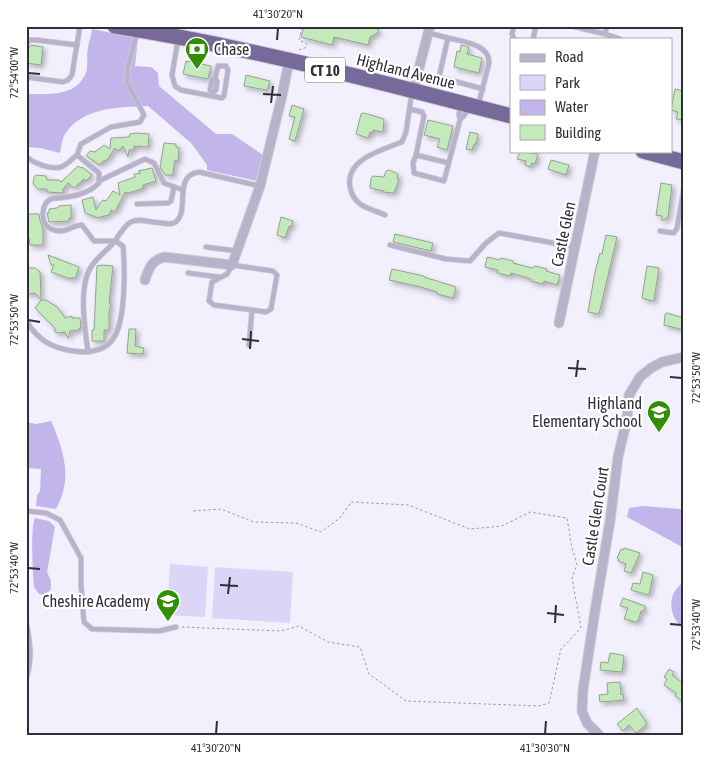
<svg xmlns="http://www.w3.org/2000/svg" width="710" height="761" font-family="'Asap Condensed',sans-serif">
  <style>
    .green { fill: #ddd5f8 }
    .forest { fill: #c2b5e9 }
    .water { fill: #c2b5ea }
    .building { fill: #c4eabb; stroke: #93a28f; filter: url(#shadow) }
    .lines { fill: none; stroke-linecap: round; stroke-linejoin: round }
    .lane-casing { stroke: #d0cdda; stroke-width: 6 }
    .street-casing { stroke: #d0cdda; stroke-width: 11 }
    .highway-casing { stroke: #d0cdda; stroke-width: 17 }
    .path { stroke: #9d9aa6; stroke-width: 1; stroke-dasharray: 2.5 2.5; stroke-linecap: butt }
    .lane { stroke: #b8b3ca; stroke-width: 4.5 }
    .street { stroke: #b8b3ca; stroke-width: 9 }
    .highway { stroke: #776a9a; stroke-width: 15 }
    .ticks { fill: none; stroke: #302e37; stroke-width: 2 }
    .labels { text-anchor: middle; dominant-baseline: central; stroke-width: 4.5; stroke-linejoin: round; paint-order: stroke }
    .shield { fill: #fff; stroke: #6e6d73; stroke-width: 1 }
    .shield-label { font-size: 15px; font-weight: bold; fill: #302e37 }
    .poi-label { font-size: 16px; fill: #302e37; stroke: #fff; text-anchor: end }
    .street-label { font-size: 16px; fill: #302e37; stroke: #fff }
    .neatline { fill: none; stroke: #302e37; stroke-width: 2 }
    .ticks-label { font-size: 12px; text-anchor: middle; fill: #302e37 }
  </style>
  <defs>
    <filter id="shadow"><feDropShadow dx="3" dy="3" stdDeviation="2.5" flood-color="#0004"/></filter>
  </defs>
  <rect width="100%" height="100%" fill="#f3f0fe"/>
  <g class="green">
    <polygon points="170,564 208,567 205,617 167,615"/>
    <polygon points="215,567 293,572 290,623 212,618"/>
  </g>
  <path class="forest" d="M92 29 138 38 135 66 151 67 158 73 159 86 216 134H232L263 155 257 181 207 170V165L192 144 148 106C120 107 82 107 65 134 62 139 61 147 60 153L40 148 26 147V94C48 94 74 97 85 75 89 68 86 56 88 48 88 42 92 36 92 29Z"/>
  <g class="water">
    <path d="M51 421C64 450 73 480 56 509L36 506 37 495 40 491 41 469 26 468V422L36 424Z"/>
    <polygon points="643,506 680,509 684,511 684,548 627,517 629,508"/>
    <path d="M35 518 49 521 55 527 47 572 51 581V589L45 595 39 594 34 587C33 574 30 527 35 518Z"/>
    <path d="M684 582V629C668 617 666 593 684 582Z"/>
  </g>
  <g class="building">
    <polygon points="304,26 376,26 379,32 370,37 368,45 334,37 332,45 301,37"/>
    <polygon points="31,45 43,47 41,65 26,63 26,49 28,49"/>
    <polygon points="461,45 469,47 467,54 482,58 479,73 454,67 457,51 460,52"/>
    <polygon points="186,61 211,66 208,79 183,74"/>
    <polygon points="246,75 270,81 268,88 266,90 244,86"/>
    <polygon points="675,89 684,91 684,120 676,119 678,112 671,110"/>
    <polygon points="292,105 304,109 295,141 289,139 295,117 289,116"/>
    <polygon points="364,113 384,119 383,131 382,132 373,130 373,133 370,132 368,138 356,134 361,114"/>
    <polygon points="428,120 453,126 447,150 437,147 440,139 424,135"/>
    <polygon points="470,132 478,134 476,144 474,144 472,150 466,149"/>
    <polygon points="136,133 149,134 148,147 134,146 134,150 129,150 128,157 123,146 118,151 115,148 107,160 103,161 100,165 86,156 90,151 95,152 104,145 110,149 111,138 129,137 130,134"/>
    <polygon points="164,143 176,144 176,147 179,148 178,161 175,160 174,164 173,175 165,175 160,167"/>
    <polygon points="520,151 538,154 535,164 532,163 530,167 525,165 526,161 517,159"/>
    <polygon points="551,160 569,165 566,175 548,169"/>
    <polygon points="78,166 81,168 82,167 92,175 86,181 84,179 74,188 68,183 63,189 63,193 47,192 47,189 38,189 33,184 34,177 36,175 46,176 47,180 59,180 61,182"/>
    <polygon points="152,168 156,181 143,185 143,188 138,190 128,193 125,192 115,212 111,210 109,215 100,217 99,218 85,213 82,200 93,197 96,210 101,202 103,200 106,201 113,191 120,195 118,183 135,177 134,174 141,173 138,171"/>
    <polygon points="389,170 398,174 397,179 399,179 394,193 383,192 384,191 370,188 371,178 373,176 384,177 386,171"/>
    <polygon points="661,183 672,185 668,217 662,221 662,216 656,215"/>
    <polygon points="71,205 71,218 69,218 69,221 49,222 47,213 49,213 49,209 57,208 59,206"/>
    <polygon points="28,214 39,214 40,221 43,228 43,245 30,245 29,238 26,235 26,216"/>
    <polygon points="281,217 293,221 291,227 289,226 285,238 277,235"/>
    <polygon points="395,234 433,243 431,251 393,242"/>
    <polygon points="606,235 617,237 599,314 588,312 595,272 600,253 602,254"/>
    <polygon points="48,255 79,267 75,279 72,277 71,279 51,272 54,265 51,265"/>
    <polygon points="487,257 500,260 501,258 513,261 513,263 532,268 535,266 547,269 546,271 560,275 557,285 544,281 543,284 531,281 531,279 511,273 510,276 497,273 498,270 485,267"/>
    <polygon points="102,265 113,266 109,303 111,303 109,312 109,330 104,330 104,341 92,341 92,330 94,330 97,266"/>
    <polygon points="647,266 659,268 654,300 652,301 642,298"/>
    <polygon points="26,268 35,268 40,272 41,300 46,300 57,307 65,318 72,316 72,318 80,318 81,327 78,330 70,331 68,338 65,332 59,333 55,332 55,328 35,308 41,300 35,293 28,294 26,290"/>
    <polygon points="392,269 424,276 424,277 456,287 453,298 437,294 437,292 421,287 389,280"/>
    <polygon points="667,313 684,318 684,330 664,325 665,314"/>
    <polygon points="129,329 136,329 135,346 144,348 143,354 127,353"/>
    <polygon points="624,548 640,553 631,573 624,571 626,564 618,561 619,559 617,558 621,549 623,550"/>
    <polygon points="643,572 653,575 649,595 631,590 633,583 640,584"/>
    <polygon points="623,598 645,606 644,611 641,611 638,621 636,622 624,619 628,608 620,606"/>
    <polygon points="610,653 622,655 624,656 622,672 600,670 601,662 608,663"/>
    <polygon points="669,669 674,672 672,675 684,684 684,699 682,698 681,700 675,696 676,693 664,685 667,679 664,677"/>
    <polygon points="620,682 621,695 623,694 624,700 600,702 599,695 608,694 607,683"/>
    <polygon points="637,708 647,724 636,733 629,725 623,731 617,724"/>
  </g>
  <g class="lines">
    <g class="lane-casing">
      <g id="lane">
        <polyline points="514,26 512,34 514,39"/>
        <polyline points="572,26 584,29 585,26"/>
        <polyline points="607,26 605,34 620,39"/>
        <polyline points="584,29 605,34"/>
        <polyline points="429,33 448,38 439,77 483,89"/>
        <path d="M448 38C461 41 490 44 489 63L478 106"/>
        <polyline points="533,39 536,26"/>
        <polyline points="178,40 172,75 175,86 181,90 222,98 224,96 228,70 226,66 218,66 215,79 212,80 210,90 212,92"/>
        <polyline points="26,44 30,40 36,40 77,45"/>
        <polyline points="26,77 63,82 68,80 72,75 80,26"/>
        <polyline points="211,95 216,90 217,81 215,79"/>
        <polyline points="461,104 459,114 460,120 469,109"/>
        <polyline points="410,109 422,112 424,116 416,155"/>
        <polyline points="77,155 81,144 111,127 140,122 144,115 127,82 128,66 137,33"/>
        <path d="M26 157C34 163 50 170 61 167 67 165 72 159 77 155L99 173V183C88 194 75 196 60 198 56 198 52 198 49 200 42 205 41 219 46 225 49 229 55 231 60 231 68 231 74 225 82 225L94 241H115C132 214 133 220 162 223 166 224 171 224 174 223 192 213 171 176 199 172L260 186"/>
        <polyline points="449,163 416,155 413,163 414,173 444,181 460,120"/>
        <polyline points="99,181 145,159 154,163 164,183 183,190"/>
        <polyline points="137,204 168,203 171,201 174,187"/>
        <path d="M385 215C377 211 367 209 360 204 355 200 351 193 350 187 345 159 382 150 402 142L406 132 412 92"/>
        <polyline points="660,231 674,233 677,228 684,188"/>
        <polyline points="390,245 446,259 470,261 486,243 499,233 575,247"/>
        <polyline points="206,247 237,251"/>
        <polyline points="188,273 219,277"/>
        <path d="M26 320C39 344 59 351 85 352 96 351 106 349 113 339 126 321 125 268 123 246L115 241C108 250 97 257 91 267 78 287 85 329 88 352"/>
        <polyline points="249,345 252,310 214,305 209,301 212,282 227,274 232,265 273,271 277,275 271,309 266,312 252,310"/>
        <polyline points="26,511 46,513 60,520 81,558 81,585 84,622 92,629 159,631 176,627"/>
        <path d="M26 621C30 642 33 658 26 679"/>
      </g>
    </g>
    <g class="street-casing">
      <g id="street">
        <polyline points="413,91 430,26"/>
        <path d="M145 280C149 268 151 261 164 257L232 265 260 186 282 96 289 61"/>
        <polyline points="559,323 595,151"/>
        <polyline points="599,735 587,723 582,711 583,690 595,611 610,521 618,457 627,419 629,395 640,377 651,368 662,362 684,357"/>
      </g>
    </g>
    <g class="highway-casing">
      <g id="highway">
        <path d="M115 26C249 47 380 82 511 116"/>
        <polyline points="643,151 684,162"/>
      </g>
    </g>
    <g class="path">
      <polyline points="299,50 305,48 307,44 299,40 302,26"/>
      <polyline points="182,627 281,631 299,626 328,642 360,647 369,674 406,701 539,706 549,703 561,649 581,628 572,578 577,564 572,548 567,518 530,512 502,526 470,529 408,505 351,502 340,518 321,532 296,523 254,522 221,509 193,511"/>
    </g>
    <use href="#lane" class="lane"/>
    <use href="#street" class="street"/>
    <use href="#highway" class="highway"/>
  </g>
  <path class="ticks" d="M277 40 278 28M28 73 40 74M263 94 281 95M271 103 273 86M28 320 40 322M242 339 259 341M250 349 251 331M568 368 586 369M576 377 578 360M670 377 682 378M28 568 40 569M220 585 238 586M228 594 230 577M547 613 564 615M555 623 556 605M670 624 682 625M216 734 217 721M545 734 546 721"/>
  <defs>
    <g id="bank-pin" transform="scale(1.25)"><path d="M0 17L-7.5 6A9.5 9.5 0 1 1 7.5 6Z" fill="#308f02" stroke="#fff"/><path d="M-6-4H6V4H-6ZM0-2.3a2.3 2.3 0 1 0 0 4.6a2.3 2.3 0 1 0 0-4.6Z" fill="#fff"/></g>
    <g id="school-pin" transform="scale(1.25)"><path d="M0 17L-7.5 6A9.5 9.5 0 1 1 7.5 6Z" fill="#308f02" stroke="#fff"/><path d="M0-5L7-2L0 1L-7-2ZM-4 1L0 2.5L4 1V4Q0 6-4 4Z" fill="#fff"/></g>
  </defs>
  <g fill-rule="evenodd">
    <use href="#bank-pin" x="197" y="49"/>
    <use href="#school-pin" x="659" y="412"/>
    <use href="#school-pin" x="168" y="601"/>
  </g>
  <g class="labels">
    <rect class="shield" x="305" y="57.5" width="40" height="25" rx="4"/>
    <g class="shield-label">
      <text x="325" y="70">CT 10</text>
    </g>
    <g class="poi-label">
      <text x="214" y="49" text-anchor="start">Chase</text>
      <text x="642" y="403">Highland<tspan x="642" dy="18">Elementary School</tspan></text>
      <text x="150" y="601">Cheshire Academy</text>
    </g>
    <g class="street-label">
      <text transform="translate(406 71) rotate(14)">Highland Avenue</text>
      <text transform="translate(563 234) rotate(-78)">Castle Glen</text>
      <text transform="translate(595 516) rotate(-81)">Castle Glen Court</text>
    </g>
  </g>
  <rect width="710" height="761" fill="none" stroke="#ffffff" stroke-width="55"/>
  <rect x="510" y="38" width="162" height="115" fill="#ffffff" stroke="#acabaf"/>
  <rect x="520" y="54" width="25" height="8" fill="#b8b3ca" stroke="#acabaf"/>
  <text x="555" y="62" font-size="15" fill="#302e37">Road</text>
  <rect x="520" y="75" width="25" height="15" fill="#ddd5f8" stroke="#acabaf"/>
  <text x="555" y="88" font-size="15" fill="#302e37">Park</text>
  <rect x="520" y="100" width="25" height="15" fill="#c2b5ea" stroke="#acabaf"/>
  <text x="555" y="112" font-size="15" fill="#302e37">Water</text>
  <rect x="520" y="125" width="25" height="15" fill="#c4eabb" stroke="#acabaf"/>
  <text x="555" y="138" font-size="15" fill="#302e37">Building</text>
  <rect x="28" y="28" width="654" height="706" class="neatline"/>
  <g class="ticks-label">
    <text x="278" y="18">41°30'20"N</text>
    <text transform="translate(14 73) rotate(-90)" y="4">72°54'00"W</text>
    <text transform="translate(14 320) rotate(-90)" y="4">72°53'50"W</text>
    <text transform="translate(696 378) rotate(-90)" y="4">72°53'50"W</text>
    <text transform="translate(14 568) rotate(-90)" y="4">72°53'40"W</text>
    <text transform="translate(696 625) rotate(-90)" y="4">72°53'40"W</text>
    <text x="216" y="752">41°30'20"N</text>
    <text x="545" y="752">41°30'30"N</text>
  </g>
</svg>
